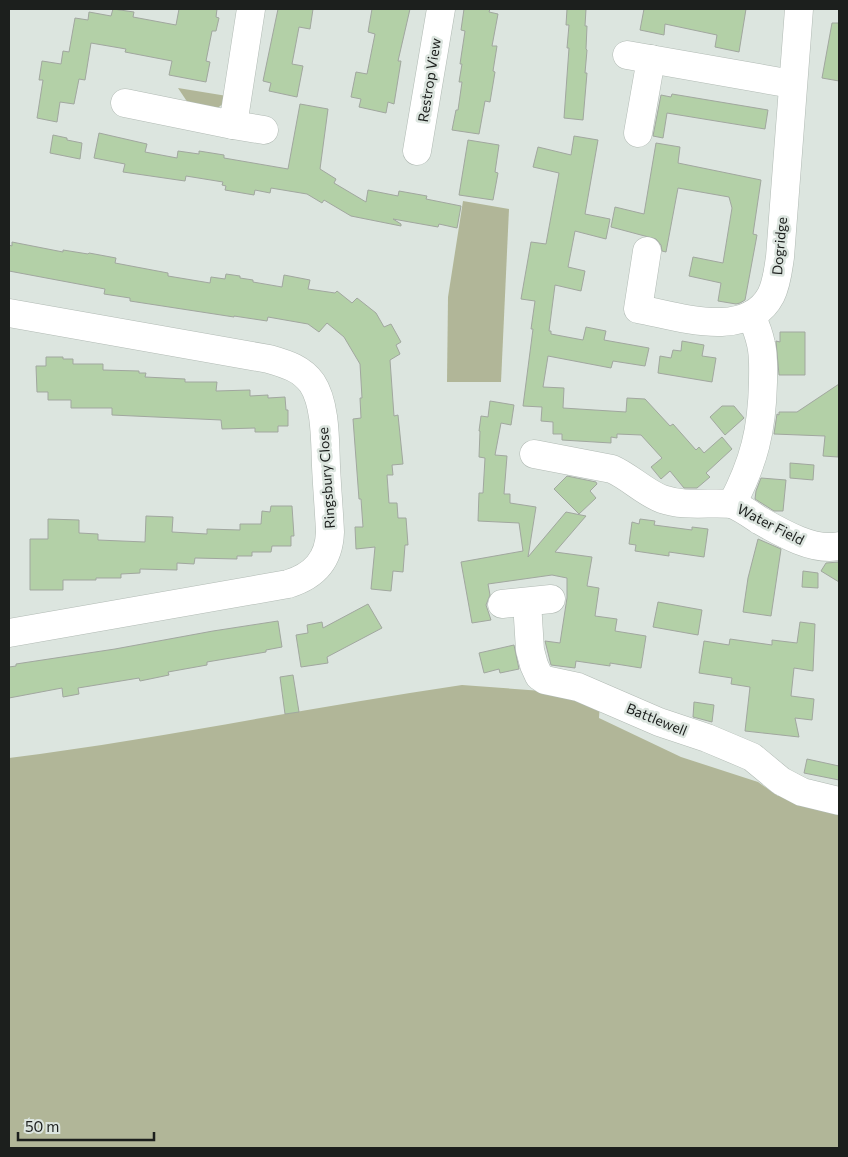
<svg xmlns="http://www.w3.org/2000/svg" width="848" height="1157" font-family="Commissioner,sans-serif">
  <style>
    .green { fill: #b1b698 }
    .building { fill: #b3d0a7; stroke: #a1a79f }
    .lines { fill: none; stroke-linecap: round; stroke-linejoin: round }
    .minor-casing { stroke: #b1bab4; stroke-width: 29 }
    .minor { stroke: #fff; stroke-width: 28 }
    .labels { text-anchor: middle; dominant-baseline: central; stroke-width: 5; stroke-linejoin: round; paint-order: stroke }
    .street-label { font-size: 14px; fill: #1c1f1d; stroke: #dce5df }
  </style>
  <rect width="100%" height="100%" fill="#dce5df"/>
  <g class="green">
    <polygon points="178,88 227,96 224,103 215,110 188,103"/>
    <polygon points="463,201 509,209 501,382 447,382 448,297"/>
    <path d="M462 685 569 693 600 703 599 718 681 757 758 782 778 796H787L839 808V1148H9V758C160 739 310 707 462 685Z"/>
  </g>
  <g class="building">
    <polygon points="113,9 134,12 133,17 176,25 179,9 217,9 216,17 219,18 216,31 212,31 206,61 210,62 206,82 169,75 172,61 125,52 126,49 91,43 85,80 79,79 74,104 60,102 57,122 37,118 43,80 39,80 42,61 61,64 63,51 69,52 75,18 88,20 89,12 111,16"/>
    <polygon points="278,9 313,9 310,29 299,27 292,64 303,66 297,97 269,91 271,83 263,81"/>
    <polygon points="372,9 410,9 398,61 401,61 394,104 388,102 386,113 359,107 361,99 351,97 356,72 367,74 375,34 368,32"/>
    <polygon points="464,9 490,9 489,12 498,14 492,46 497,46 493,71 495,72 490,102 485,101 479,134 452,130 456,110 458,110 462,82 459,82 462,64 460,64 465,31 461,30"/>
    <polygon points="567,9 586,9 585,26 587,26 586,49 587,50 585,73 587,73 583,120 564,118 569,48 567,48 569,25 566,25"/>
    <polygon points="644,9 746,9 739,52 715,47 717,35 665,24 664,35 640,30"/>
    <polygon points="832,23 839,23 839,81 822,78"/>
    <polygon points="672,94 768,110 765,129 667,113 663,138 653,136 661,95 671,97"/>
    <polygon points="300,104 328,109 320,169 336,179 334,183 366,202 368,190 398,196 399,191 427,196 426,199 461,206 457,228 439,224 438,227 393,219 401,224 401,226 351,216 324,200 322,203 307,194 271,188 270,193 255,190 254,195 225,190 226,186 222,185 223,182 186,176 185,181 123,172 125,164 94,158 99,133 147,144 145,152 177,158 178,151 199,154 199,151 224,155 224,158 288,169"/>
    <polygon points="53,135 67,138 67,140 82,143 80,159 50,153"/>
    <polygon points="574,136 598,140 585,214 610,219 606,239 575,231 568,267 585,271 581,291 555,285 549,331 551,331 551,334 583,340 586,327 606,331 604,340 649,348 645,366 613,361 611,368 548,356 543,387 564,388 563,408 626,412 627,398 645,399 670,426 673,424 696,450 699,447 704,453 722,437 732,449 706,473 710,477 697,488 684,488 670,471 661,479 651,467 662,458 641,435 617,434 617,438 611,437 611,443 562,440 562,434 553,434 553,422 541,421 542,407 523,406 533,329 531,329 535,301 521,299 531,242 546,244 559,173 533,167 538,147 571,155"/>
    <polygon points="468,140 499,145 495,172 498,173 493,200 459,195"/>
    <polygon points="656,143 680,147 678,163 761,180 753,234 757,235 745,300 740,303 736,304 718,301 721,283 689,276 693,257 723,263 732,208 729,197 678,188 666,252 662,251 661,245 656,239 611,227 615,207 644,214"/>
    <polygon points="12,242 63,252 63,250 88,254 89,253 116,258 115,263 168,273 168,276 210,283 211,277 225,279 226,274 240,276 240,278 253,280 253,282 282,287 284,275 310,280 308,289 335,293 337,291 352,303 357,298 376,313 384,327 391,324 401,342 396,345 400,354 390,360 394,416 398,415 403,464 392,465 393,475 387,475 389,503 397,503 398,518 406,518 408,545 405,545 403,572 393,571 391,591 371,589 375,547 356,549 355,527 363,527 361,499 359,499 353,419 361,418 360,398 362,398 360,364 344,337 327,323 319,332 308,324 268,317 267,321 234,316 234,317 130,301 130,298 104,294 105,289 9,271 9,245 12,246"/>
    <polygon points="780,332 805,332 805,375 779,375 776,341 780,342"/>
    <polygon points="682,341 704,345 702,356 716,358 712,382 658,373 660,356 671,358 673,350 681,351"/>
    <polygon points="46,357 63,357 63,359 73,359 73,364 103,364 103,370 139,371 139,373 146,373 145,377 185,379 185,382 217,382 216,391 250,390 250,396 268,395 268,398 285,397 286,410 288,410 288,426 278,426 278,432 255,432 255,428 222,429 221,420 112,415 112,408 71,408 71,400 48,400 48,392 37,392 36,366 46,366"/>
    <polygon points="839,384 838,457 823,456 825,436 774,434 777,414 779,415 779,412 797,412"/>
    <polygon points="490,401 514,405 511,425 501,423 495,455 507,456 504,494 510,494 510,503 536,507 528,557 566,512 586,516 555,552 592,557 587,586 599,588 595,616 617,619 615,631 646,636 641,668 610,663 610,666 576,661 575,668 551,665 545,641 560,643 567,598 567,578 552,575 488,584 490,595 486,605 491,620 472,623 461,562 523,551 519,523 478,521 479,493 483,493 485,458 479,457 480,431 479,431 481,416 488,417"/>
    <polygon points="722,406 734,406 744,418 725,435 710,417"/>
    <polygon points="790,463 814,465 813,480 790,478"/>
    <polygon points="567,476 596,482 597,484 590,491 596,498 579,514 554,489"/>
    <polygon points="761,478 786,480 783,511 774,511 755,499 756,491"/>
    <polygon points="271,506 292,506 294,536 291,536 291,546 272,546 271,552 252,552 252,556 237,556 237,559 195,558 194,564 177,563 177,570 140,569 140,573 121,574 121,578 96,578 96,580 63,580 63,590 30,590 30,539 48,539 48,519 79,520 79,533 98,534 98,540 145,542 146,516 173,517 172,532 207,534 207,529 240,530 240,524 261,524 262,511 270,512"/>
    <polygon points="640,519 655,521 654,525 692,530 692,527 708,529 704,557 669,552 669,556 635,551 636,545 629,544 632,522 639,524"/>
    <polygon points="758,539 781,549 771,616 743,612 748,578"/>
    <polygon points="839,562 839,582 821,571 826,563"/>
    <polygon points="803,571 818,573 818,588 802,587"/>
    <polygon points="658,602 702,610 698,635 653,627"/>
    <polygon points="368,604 382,628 327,657 328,663 301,667 296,635 308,633 307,625 322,622 323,628"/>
    <polygon points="278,621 282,647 266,650 266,652 207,662 207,665 168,672 169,675 140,681 139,678 78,688 79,694 63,697 62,688 9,698 9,667 16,666 16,664 115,649 213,631"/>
    <polygon points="800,622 815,624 813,671 794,668 791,696 814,699 812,720 795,718 799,737 745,731 750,687 731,684 732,678 699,673 704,641 729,645 730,639 772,645 772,640 797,643"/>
    <polygon points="514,645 519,669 500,673 499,669 484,673 479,653"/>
    <polygon points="293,675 299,712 285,714 280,677"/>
    <polygon points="694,702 714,705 712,722 693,717"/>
    <polygon points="807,759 839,766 839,780 804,773"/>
  </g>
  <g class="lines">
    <g class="minor-casing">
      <g id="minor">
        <polyline points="627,55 792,84"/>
        <polyline points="125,103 233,125 251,9"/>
        <polyline points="233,125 264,130"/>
        <polyline points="638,133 651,59"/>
        <polyline points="417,151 441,9"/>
        <path d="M647 251 638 309C677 316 747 341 771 295 777 283 778 270 780 257L799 9"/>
        <path d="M9 313 269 359C286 364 301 368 312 383 326 404 325 442 326 466 327 488 329 510 330 532 329 560 314 576 288 584L9 633"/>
        <path d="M534 454 612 469C630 477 644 492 662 499 685 507 709 502 732 504 754 462 762 430 763 382 763 370 764 356 761 344 759 334 755 324 751 315"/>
        <path d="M732 504C742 508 750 514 759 520 780 532 814 552 839 546"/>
        <polyline points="527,602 530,650 534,665 539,676 545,680 578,687 659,722 707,738 752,757 781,781 802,792 839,801"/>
        <polyline points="502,604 551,599"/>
      </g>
    </g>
    <use href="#minor" class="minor"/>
  </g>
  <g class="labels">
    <g class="street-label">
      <text transform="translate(429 80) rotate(-81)">Restrop View</text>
      <text transform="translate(779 246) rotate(-85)">Dogridge</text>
      <text transform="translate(326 478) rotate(-94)">Ringsbury Close</text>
      <text transform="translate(771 524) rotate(27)">Water Field</text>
      <text transform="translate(657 719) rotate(22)">Battlewell</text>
    </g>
  </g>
  <rect width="848" height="1157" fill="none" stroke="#1c1f1d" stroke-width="20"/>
  <path d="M18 1132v8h136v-8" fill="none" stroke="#1c1f1d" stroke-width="2.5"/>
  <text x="25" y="1132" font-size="15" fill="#1c1f1d" stroke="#dce5df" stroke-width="4" paint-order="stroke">50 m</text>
</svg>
